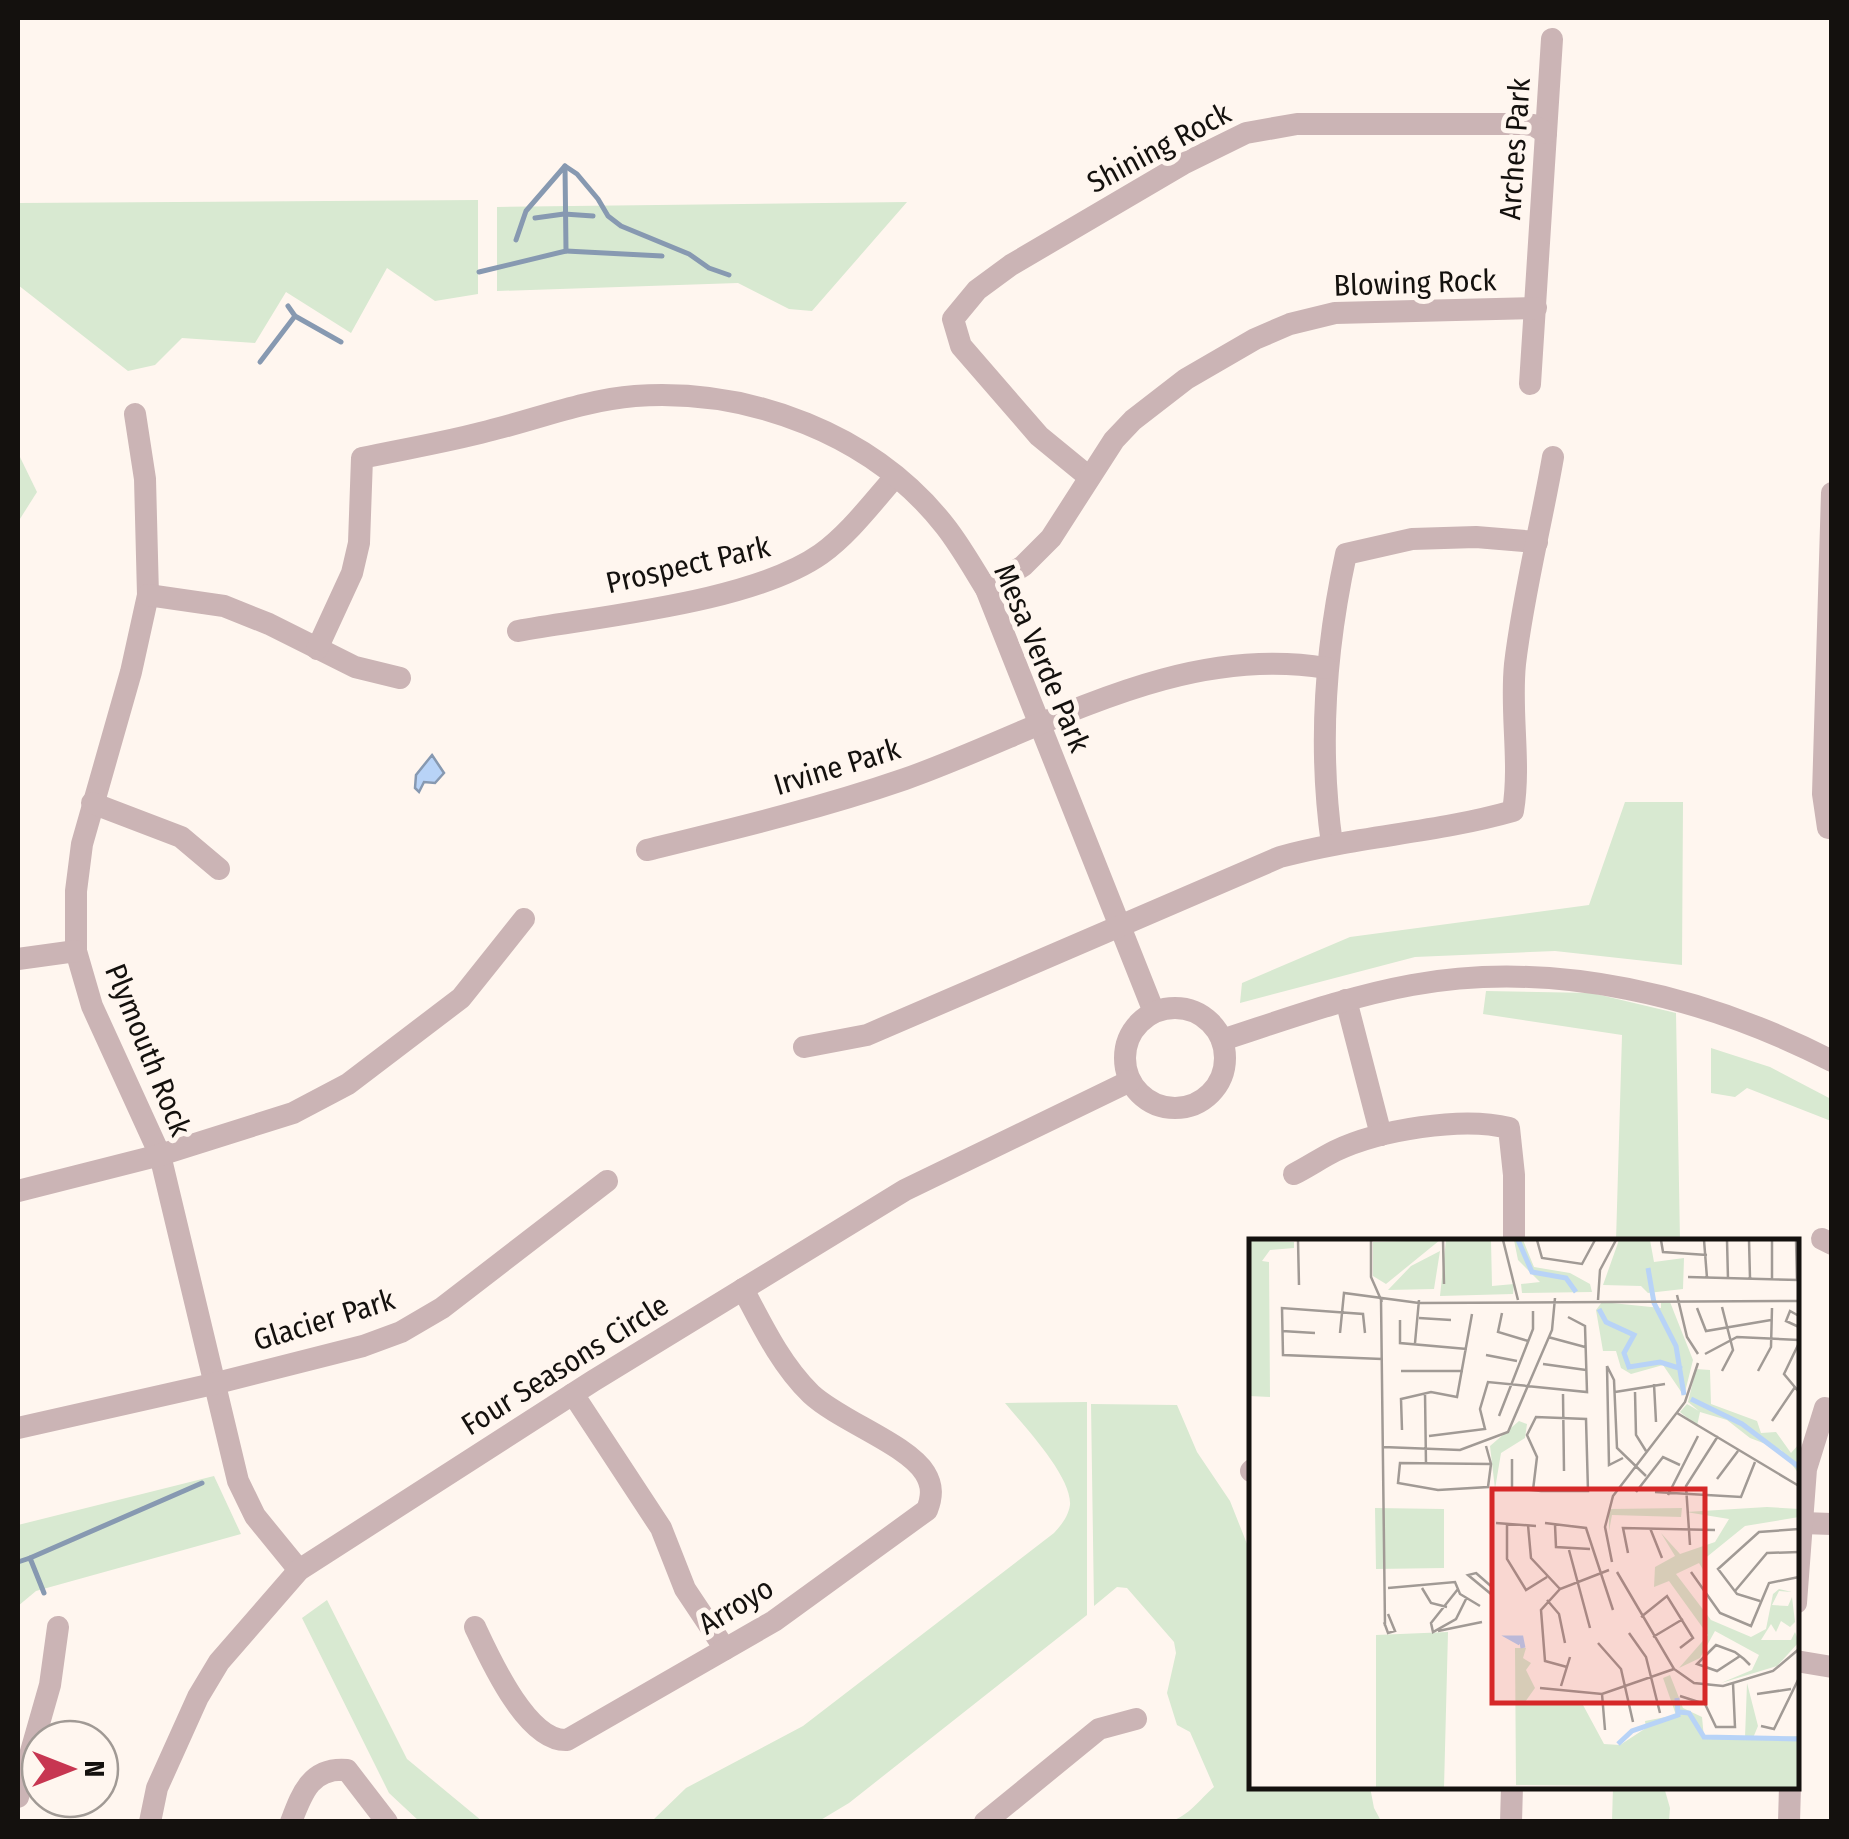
<svg xmlns="http://www.w3.org/2000/svg" width="1849" height="1839" font-family="'Fira Sans Condensed',sans-serif">
  <style>
    .green { fill: #d8e9d1 }
    .water { fill: #b8d3f7; stroke: #8799b1; stroke-width: 2.5 }
    .lines { fill: none; stroke-linecap: round; stroke-linejoin: round }
    .stream { stroke: #8799b1; stroke-width: 5 }
    .minor { stroke: #cbb4b5; stroke-width: 22 }
    .labels { text-anchor: middle; dominant-baseline: central; stroke-width: 10; stroke-linejoin: round; paint-order: stroke }
    .street-label { font-size: 30px; fill: #14110e; stroke: #fff6ef }
    .inset-river { fill: none; stroke: #b8d3f7; stroke-width: 5 }
    .inset-road { fill: none; stroke: #a19a95; stroke-width: 2.5 }
    .view { fill: #d62828; fill-opacity: 0.15; stroke: #d62828; stroke-width: 5 }
    .inset-edge { fill: none; stroke: #14110e; stroke-width: 5 }
  </style>
  <rect width="100%" height="100%" fill="#fff6ef"/>
  <g class="green">
    <polygon points="478,200 478,294 435,301 387,268 351,333 286,292 255,343 182,338 155,365 128,371 18,285 18,203"/>
    <polygon points="907,202 812,311 789,309 738,283 497,291 497,207"/>
    <polygon points="18,453 37,492 18,522"/>
    <polygon points="1625,802 1683,802 1682,965 1555,951 1415,957 1240,1003 1242,983 1350,937 1589,905"/>
    <polygon points="1486,991 1592,993 1676,1013 1680,1241 1616,1241 1622,1035 1483,1014"/>
    <polygon points="1711,1048 1770,1067 1831,1099 1831,1121 1747,1088 1735,1097 1711,1093"/>
    <path d="M1087 1402V1615L849 1803 819 1821H652L686 1788 803 1726 1054 1533C1062 1524 1068 1517 1070 1505 1072 1476 1023 1425 1005 1403Z"/>
    <path d="M1091 1404 1177 1405 1197 1452 1230 1501 1251 1554 1252 1786 1370 1787 1374 1808 1381 1821H1170C1188 1817 1200 1799 1214 1787L1190 1732 1177 1725 1167 1693 1176 1653 1174 1642 1127 1588 1117 1587 1094 1606Z"/>
    <polygon points="214,1476 241,1534 36,1591 18,1606 18,1525"/>
    <polygon points="327,1600 407,1759 482,1821 419,1821 389,1793 302,1618"/>
    <polygon points="1613,1787 1664,1787 1670,1808 1669,1821 1612,1821"/>
  </g>
  <polygon class="water" points="432,755 444,773 435,783 424,782 419,792 415,788 416,775"/>
  <g class="lines">
    <g class="stream">
      <polyline points="565,166 577,174 598,199 608,216 621,226 689,254 709,268 729,275"/>
      <polyline points="564,214 593,216"/>
      <polyline points="535,218 564,214"/>
      <polyline points="566,251 662,256"/>
      <polyline points="479,272 566,251 565,166 526,211 516,240"/>
      <polyline points="288,306 295,316 341,342"/>
      <polyline points="260,362 295,316"/>
      <polyline points="30,1558 202,1483"/>
      <polyline points="18,1562 30,1558 44,1593"/>
    </g>
    <g class="minor">
      <polyline points="1530,384 1552,39"/>
      <polyline points="135,414 145,479 148,595 131,672 82,844 76,891 76,951 92,1006 160,1155 238,1481 255,1516 299,1570"/>
      <polyline points="1089,477 1039,436 961,346 953,319 977,290 1011,265 1183,164 1246,133 1297,124 1522,124 1533,125 1546,133"/>
      <polyline points="1832,493 1823,794 1828,828 1832,828"/>
      <polyline points="986,589 1023,566 1051,538 1114,440 1133,420 1186,379 1255,339 1290,324 1335,313 1536,308"/>
      <polyline points="148,595 224,606 269,624 355,667 400,678"/>
      <path d="M518 631C601 616 753 602 821 554 849 534 872 503 895 477"/>
      <path d="M317 649 352 573 359 543 362 458C404 449 447 442 488 431 537 419 585 400 635 396 750 388 873 434 945 526 960 545 973 568 986 589L1154 1012"/>
      <polyline points="92,803 181,837 219,869"/>
      <path d="M1332 844C1318 746 1325 650 1346 554L1412 539 1476 537 1537 542"/>
      <path d="M647 850C733 829 821 808 905 779 1041 731 1176 643 1326 668"/>
      <polyline points="18,959 76,951"/>
      <polyline points="1346,1000 1381,1135"/>
      <circle cx="1175" cy="1058" r="50"/>
      <path d="M1222 1040C1284 1020 1346 997 1412 985 1554 959 1705 996 1832 1061"/>
      <path d="M804 1047 867 1035 1280 857C1357 836 1436 833 1513 811 1521 762 1510 713 1515 664 1523 595 1541 526 1553 457"/>
      <path d="M1294 1174C1308 1167 1321 1158 1335 1151 1379 1130 1462 1116 1509 1128L1514 1175V1242"/>
      <polyline points="18,1191 160,1155 293,1113 348,1084 461,998 524,919"/>
      <polyline points="1822,1239 1832,1244"/>
      <polyline points="573,1394 661,1528 685,1589 725,1649"/>
      <polyline points="18,1428 213,1384 363,1346 401,1332 442,1308 607,1181"/>
      <polyline points="1251,1471 1252,1470"/>
      <polyline points="1802,1523 1832,1524"/>
      <polyline points="1796,1603 1806,1469 1825,1408"/>
      <path d="M475 1627C490 1659 527 1742 567 1740L774 1621 927 1510C932 1497 933 1486 925 1473 907 1444 840 1421 811 1394 781 1365 762 1325 743 1289"/>
      <polyline points="1796,1661 1832,1667"/>
      <polyline points="18,1797 50,1685 58,1627"/>
      <polyline points="150,1822 157,1788 198,1697 219,1662 299,1570 593,1381 905,1190 1130,1081"/>
      <path d="M291 1822C302 1793 311 1767 347 1770L387 1822"/>
      <polyline points="985,1822 1099,1729 1136,1719"/>
      <polyline points="1511,1822 1512,1786"/>
      <polyline points="1789,1822 1790,1786"/>
    </g>
  </g>
  <g class="labels">
    <g class="street-label">
      <text transform="translate(1159 148) rotate(-28)">Shining Rock</text>
      <text transform="translate(1515 149) rotate(-86)">Arches Park</text>
      <text transform="translate(1415 283) rotate(-2)">Blowing Rock</text>
      <text transform="translate(688 565) rotate(-13)">Prospect Park</text>
      <text transform="translate(1042 658) rotate(67)">Mesa Verde Park</text>
      <text transform="translate(837 767) rotate(-17)">Irvine Park</text>
      <text transform="translate(148 1050) rotate(68)">Plymouth Rock</text>
      <text transform="translate(324 1320) rotate(-17)">Glacier Park</text>
      <text transform="translate(565 1365) rotate(-32)">Four Seasons Circle</text>
      <text transform="translate(736 1606) rotate(-31)">Arroyo</text>
    </g>
  </g>
  <g transform="translate(1249 1239)">
    <rect width="550" height="550" fill="#fff6ef"/>
    <path d="M0 1 45 3V9L21 11 13 22 20 23 21 158 0 157ZM191 1 137 45 124 37V3ZM197 1H242L243 47 265 45 264 55 191 57ZM265 1H274L285 28 321 34 341 45 343 53 273 54 272 45 291 43 269 21ZM370 1H401L405 23 435 19 434 50 399 54 392 47 354 46ZM191 12 185 50 139 51 162 27ZM353 63 412 69V63H421L444 121 435 157 414 126 382 135 372 129 367 112H354L347 71ZM447 130 461 131 462 165 508 182 512 194 527 193 542 214 550 205V235L532 211 501 199 478 181 451 173 448 187 431 173 438 165 450 172 439 163ZM270 182 278 185 276 199 252 214 246 250 241 207ZM518 268 550 270V278L496 287 454 321 458 337 450 324 427 335 462 381 502 398 517 390 524 355 530 350 543 353 530 352 523 366 539 367 543 358 546 383 541 388 532 382 527 393 522 385 512 401H542L546 393 550 403 528 427 472 444 503 431 510 416 466 392 451 419 430 429 459 396 420 342 405 348 406 328 426 317 412 294 431 315 466 303 480 280 437 273ZM126 269 195 270V329L127 330ZM433 269 432 278 363 276 360 292V270ZM199 393 195 549H127V396ZM266 409H277L274 419 282 424 277 431 286 449 276 463 334 466 355 505 371 506 397 489 396 482 427 476 414 439 421 436 434 469 453 478 455 499H496L498 444 509 487 504 499 550 497V549L267 546Z" fill="#d8e9d1"/>
    <path class="inset-river" d="M269 1 283 33 317 39 327 53M399 29 405 64 427 107 435 156M350 70 357 83 385 96 375 114 380 128 411 123 433 130M442 160 493 185 550 228M271 404 262 399H272L274 409M430 473 440 474 455 498 550 500M369 505 383 492 429 476 428 459"/>
    <path class="inset-road" d="M49 1 50 46M122 1V38L133 63M194 1 195 45M254 1 269 61M288 1 293 19 333 25 346 1M412 1 414 13 458 16M455 1 458 39M478 1 479 40M500 1 501 39M523 1V40M547 1 548 41M439 38 550 41M428 56 438 98 449 115M132 60 136 387M349 61 351 31 367 1M473 68 484 111 473 132M448 69 457 92 522 81M253 74 249 93 279 102M550 77 541 72 537 82 550 88M170 79 202 81M151 81V104L218 110M33 92 66 94M91 94 95 54 170 64 550 62M116 94 114 75 33 69 34 116 133 120M299 98 336 108M166 104 170 61M550 104 535 135 550 153M456 115 488 98 550 101M237 116 268 122M294 125 337 131M358 127 365 141 368 209 397 237M358 127 360 226 374 219M152 132H214M509 132 522 108 523 69M405 145 407 183M366 153 416 145M386 153 387 196 397 212M176 154 177 226M314 155 315 232M428 174 550 247M250 177 284 90V72M523 182 546 148M153 191 152 160 182 153 208 158 223 75M180 197 236 190 231 170 239 143 338 153 336 87 319 78M237 207 242 225 239 248 189 251 149 244 151 224 242 225M134 208 211 211 259 193 303 91 306 59M263 220V249L292 252H339L337 180 287 178 278 196 288 218 284 251M468 240 489 212M387 253 414 218 431 226M406 253 492 258 506 223M419 256 449 197M247 284 287 287M296 284 337 289 364 371M258 285V320L277 351 298 338M279 286 282 319 311 350M306 286 307 308 341 310M401 289 413 319M441 306 437 247 469 197M320 311 341 389M379 314 374 289 466 291M363 323 356 288 364 257 436 163 449 124M368 333 425 430 445 444 474 447 524 432 550 410M442 333 471 374 502 387 520 344 550 338M227 334 243 348 242 355 219 336ZM139 349 206 343 211 355 231 367M173 349 182 364 198 368M209 350 182 384 184 393 207 380 218 358M486 352 518 314 550 313M298 361 310 375 316 404M511 362 488 355 469 330 510 293 550 290M392 378 418 357 444 399 431 409M135 383 139 394 146 392 139 375M189 392 233 383M380 394 397 418 411 474M404 398 434 380M349 404 372 430 384 483M491 417 468 432 448 425 467 406 486 413 495 420 501 426M318 428 296 422 292 371 311 350 360 331M312 447 321 418M291 449 353 455 425 430M353 455 356 491M508 455 542 450M431 457 456 465 467 488H486L484 444M512 487 525 490 550 439"/>
    <path class="view" d="M243 250H456V464H243Z"/>
    <rect width="550" height="550" class="inset-edge"/>
  </g>
  <rect width="1849" height="1839" fill="none" stroke="#14110e" stroke-width="40"/>
  <g transform="translate(70 1769) rotate(90)"><circle r="48" fill="#fff6ef" stroke="#a19a95" stroke-width="2.5"/>
  <path d="M0-8L18 38L0 25L-18 38Z" fill="#c73651"/>
  <text y="-15" font-size="28" font-weight="bold" text-anchor="middle" fill="#14110e">N</text>
  </g>
</svg>
